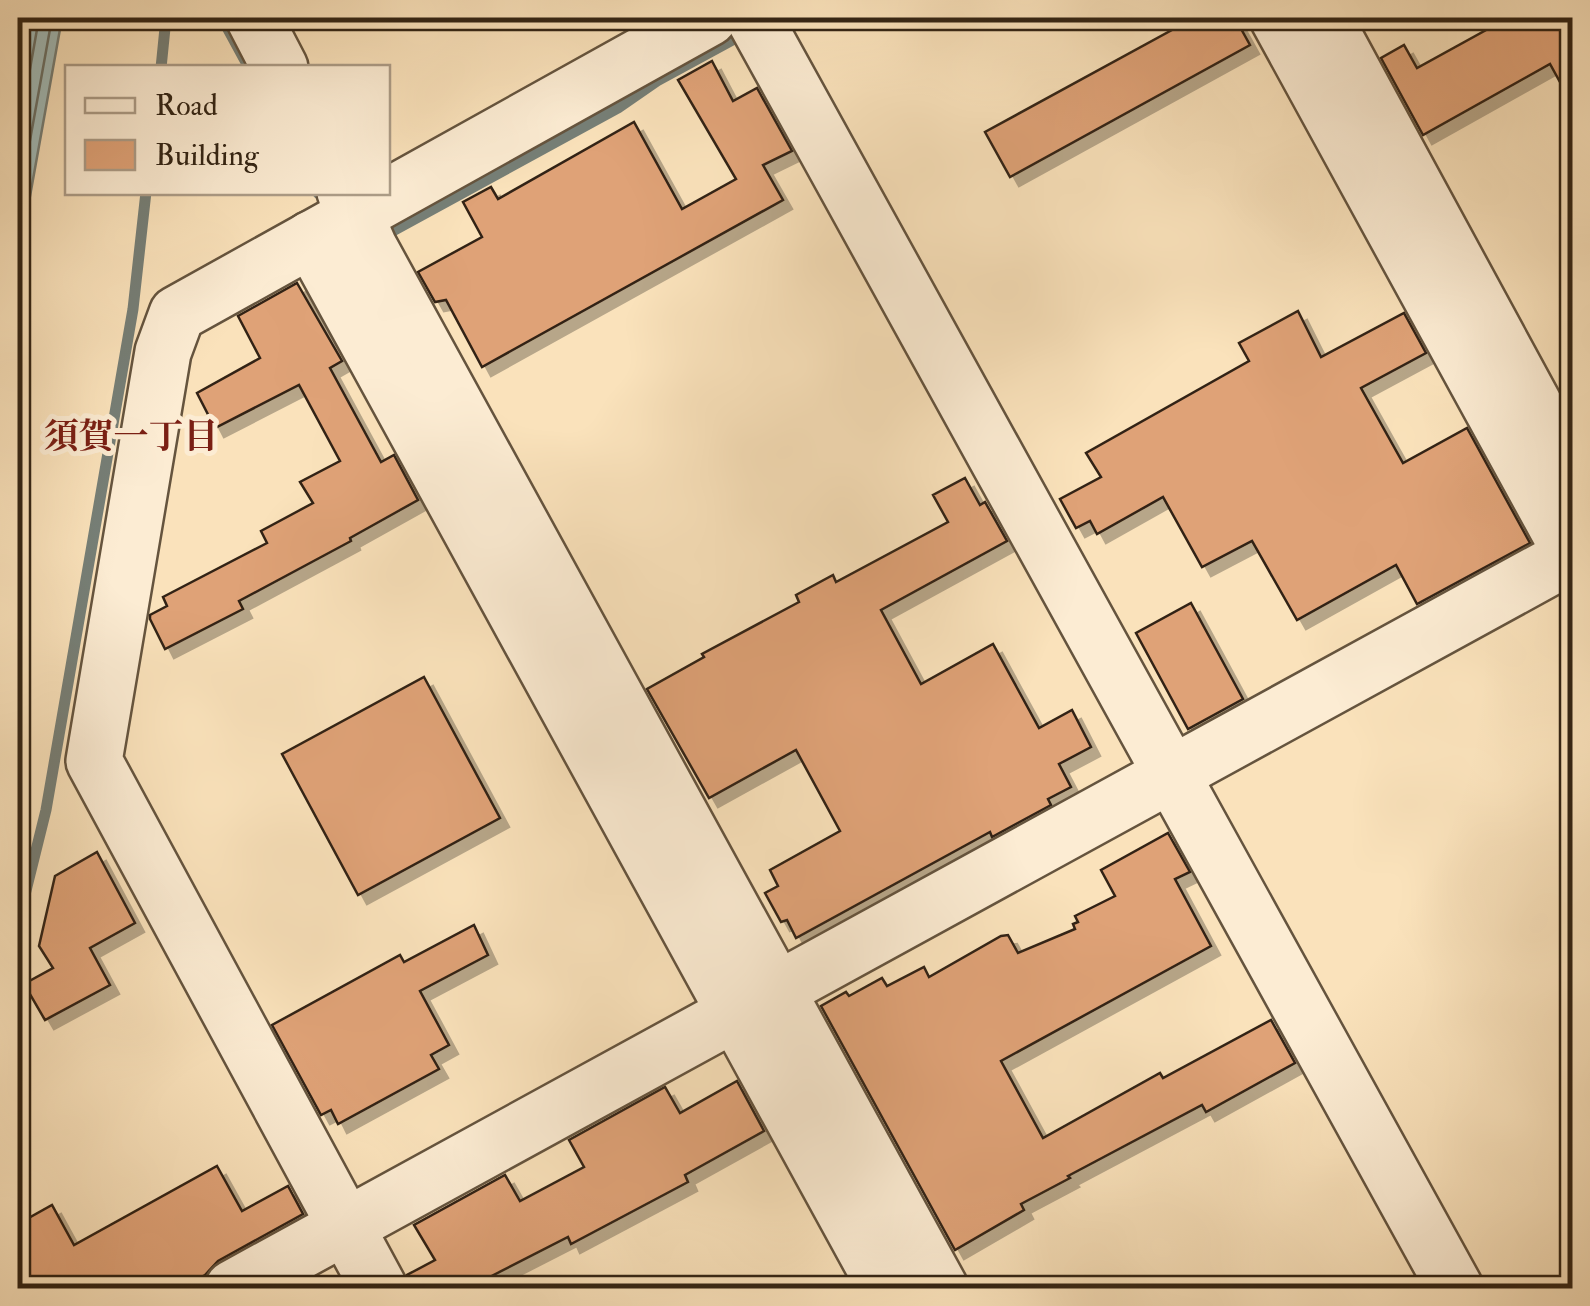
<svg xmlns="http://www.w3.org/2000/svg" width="1590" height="1306" font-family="'IM FELL Double Pica','Noto Serif JP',serif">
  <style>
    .water { fill: #a2bcb9; stroke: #767f77; stroke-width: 2.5 }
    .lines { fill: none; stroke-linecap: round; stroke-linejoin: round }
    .shore { stroke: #6a7066; stroke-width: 2.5 }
    .stream { stroke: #767f77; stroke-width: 11 }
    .building { fill: #dfa277; stroke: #332414; stroke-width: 2.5; filter: url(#shadow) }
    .minor-casing { stroke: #65543e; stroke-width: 60 }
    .minor { stroke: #fcecd3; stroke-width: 55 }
    .labels { text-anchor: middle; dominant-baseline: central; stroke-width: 10; stroke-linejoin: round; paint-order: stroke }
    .neighbourhood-label { font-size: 35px; font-weight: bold; fill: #7a1f14; stroke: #fcecd3 }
  </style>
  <defs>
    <filter id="shadow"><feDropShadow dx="9" dy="9" stdDeviation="0" flood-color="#0004"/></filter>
  </defs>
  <rect width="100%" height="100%" fill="#fae2bb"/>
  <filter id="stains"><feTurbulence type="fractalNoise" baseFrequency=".002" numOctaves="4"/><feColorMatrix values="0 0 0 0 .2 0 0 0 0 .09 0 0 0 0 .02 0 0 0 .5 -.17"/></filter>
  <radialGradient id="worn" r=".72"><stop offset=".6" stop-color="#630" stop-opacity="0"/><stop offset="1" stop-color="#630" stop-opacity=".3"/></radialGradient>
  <polygon class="water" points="18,18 62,18 18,263"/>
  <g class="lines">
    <g class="shore">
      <polyline points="18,137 39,18"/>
      <polyline points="18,207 52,18"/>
    </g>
    <g class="stream">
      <polyline points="222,18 247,64"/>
      <polyline points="161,68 166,18"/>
      <polyline points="318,192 318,193"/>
      <polyline points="380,238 618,108 657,81 738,37"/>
      <polyline points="18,923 46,810 133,309 146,192"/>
    </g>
  </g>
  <g class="building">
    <polygon points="1194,18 1235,18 1250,45 1010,177 985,132"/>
    <polygon points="1508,18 1572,18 1572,104 1550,64 1423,135 1381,58 1404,45 1417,68"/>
    <polygon points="712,61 733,101 757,88 792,151 763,165 783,200 482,367 446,300 435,302 418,272 482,237 463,202 491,187 498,199 634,122 682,209 736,179 678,80"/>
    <polygon points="297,283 342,361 330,368 381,462 394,455 418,500 350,538 351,541 239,601 243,609 165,649 150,619 150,615 167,606 163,597 267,543 261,531 313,503 300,482 340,461 299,385 215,428 197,393 260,358 238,316"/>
    <polygon points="1298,311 1321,357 1404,313 1426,353 1361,388 1403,463 1467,428 1530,543 1417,604 1396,565 1297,620 1252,541 1202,567 1163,497 1097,534 1090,521 1076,528 1060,499 1101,477 1086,453 1249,361 1239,343"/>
    <polygon points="965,478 980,505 985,502 1007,541 881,610 921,684 993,644 1039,728 1072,710 1091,747 1059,764 1071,787 1048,799 1051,805 992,837 990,832 796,938 787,920 781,922 765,893 778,886 770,870 840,831 796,750 709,798 647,689 704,657 702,654 799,602 796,595 833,575 836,582 948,522 933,495"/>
    <polygon points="1191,603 1243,699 1188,729 1136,633"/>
    <polygon points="424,677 500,818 358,895 282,754"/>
    <polygon points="1168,833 1190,872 1175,879 1211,946 1001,1061 1043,1138 1160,1073 1163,1078 1271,1020 1295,1063 1206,1112 1202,1105 1068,1176 1070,1178 1021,1204 1024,1210 955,1250 821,1006 846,992 849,996 882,978 887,986 924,967 929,977 1001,936 1008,935 1018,953 1075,929 1073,924 1078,922 1075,916 1115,896 1101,870"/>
    <polygon points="97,852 135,923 90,948 110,985 45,1020 24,984 53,968 39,946 55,876"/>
    <polygon points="474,925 488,955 420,991 449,1045 431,1055 439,1069 338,1124 331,1110 321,1115 272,1025 400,955 404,962"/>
    <polygon points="737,1081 764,1131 685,1175 688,1182 571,1244 568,1237 468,1288 410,1288 407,1275 435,1260 414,1225 505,1175 520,1201 584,1167 569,1140 665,1087 680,1113"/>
    <polygon points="217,1166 242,1211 288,1186 303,1214 218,1261 205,1275 181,1288 18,1288 18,1224 52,1205 74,1245"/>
  </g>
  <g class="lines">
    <g class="minor-casing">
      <g id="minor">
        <polyline points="254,18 280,68"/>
        <polyline points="754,18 1455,1288"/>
        <polyline points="1278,18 1572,555"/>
        <polyline points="1324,18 1572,475"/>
        <polyline points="345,192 369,247 940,1288"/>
        <polyline points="311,239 886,1288"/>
        <polyline points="233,1288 1572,555"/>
        <polyline points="379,1288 94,761 163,352 177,314 709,18"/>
      </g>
    </g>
    <use href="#minor" class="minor"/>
  </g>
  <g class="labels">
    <g class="neighbourhood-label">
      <text x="131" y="437">須賀一丁目</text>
    </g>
  </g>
  <rect width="1590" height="1306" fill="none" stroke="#fae2bb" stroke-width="60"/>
  <rect x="20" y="20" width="1550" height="1266" fill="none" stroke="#332414" stroke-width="5"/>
  <rect x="30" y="30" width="1530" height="1246" fill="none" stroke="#332414" stroke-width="2.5"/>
  <rect x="65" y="65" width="325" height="130" fill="#fcecd3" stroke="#ac9c87" stroke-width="2.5"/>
  <rect x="85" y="98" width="50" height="15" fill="#fcecd3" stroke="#ac9c87" stroke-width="2.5"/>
  <text x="155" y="115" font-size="30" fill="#332414">Road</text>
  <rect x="85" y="140" width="50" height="30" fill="#dfa277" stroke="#ac9c87" stroke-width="2.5"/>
  <text x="155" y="165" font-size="30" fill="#332414">Building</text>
  <rect width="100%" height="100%" filter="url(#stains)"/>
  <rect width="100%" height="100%" fill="url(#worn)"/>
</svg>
